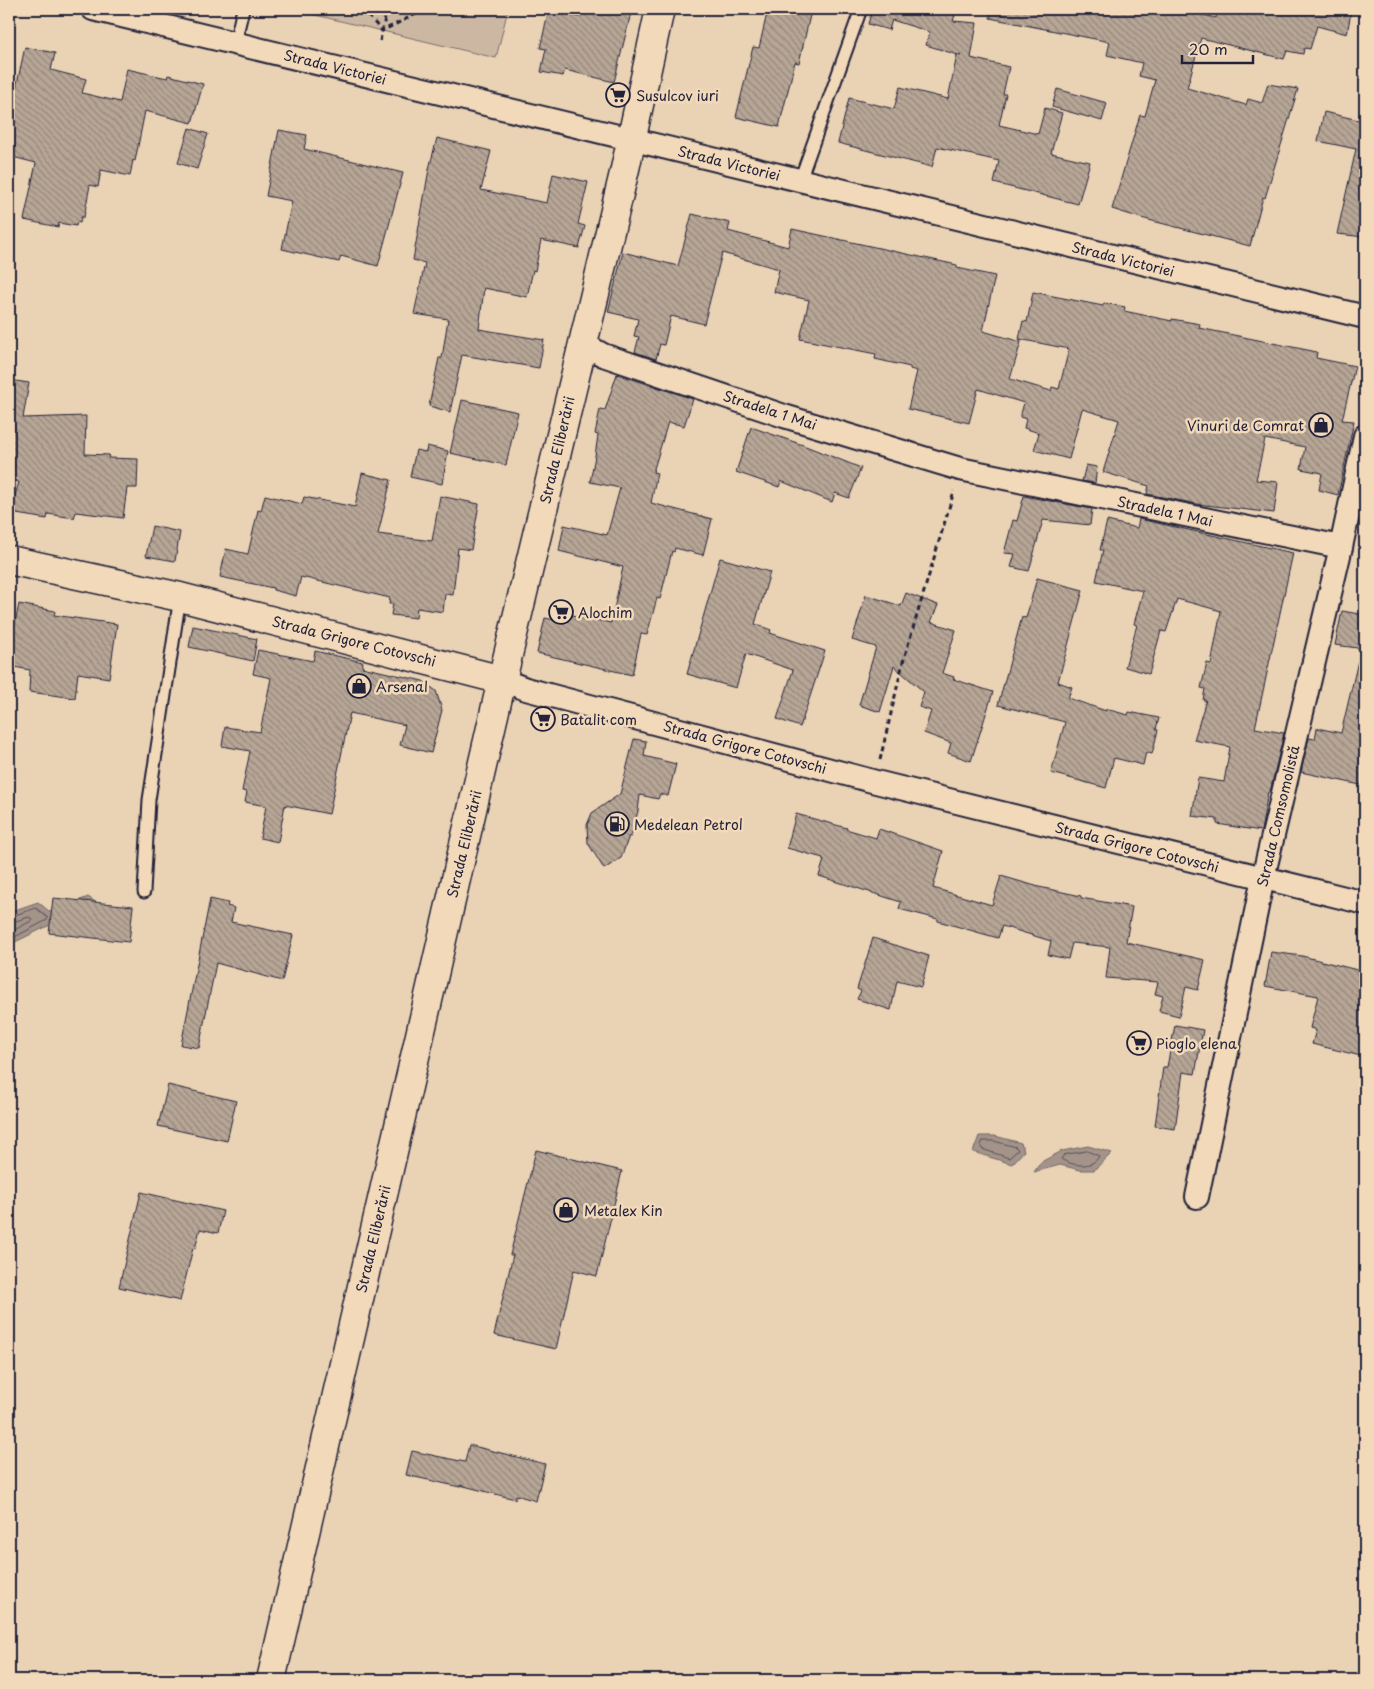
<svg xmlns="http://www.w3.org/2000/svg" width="1374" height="1689" font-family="'Playpen Sans',sans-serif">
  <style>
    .green { fill: #ccb8a2; stroke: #776d6e }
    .water { fill: #a39389; stroke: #6f666a }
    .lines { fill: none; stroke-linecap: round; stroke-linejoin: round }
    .shore { stroke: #564f5a; stroke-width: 1 }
    .building { fill: url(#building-back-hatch); stroke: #22223b }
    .lane-casing { stroke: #22223b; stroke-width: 15 }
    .street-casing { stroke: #22223b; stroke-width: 26 }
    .secondary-casing { stroke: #22223b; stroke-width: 31 }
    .path { stroke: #22223b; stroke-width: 3; stroke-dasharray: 5 4; stroke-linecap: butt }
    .lane { stroke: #f2d9b9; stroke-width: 11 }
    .street { stroke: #f2d9b9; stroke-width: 22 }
    .secondary { stroke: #f2d9b9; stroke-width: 28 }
    .labels { text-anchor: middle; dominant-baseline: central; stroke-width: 5; stroke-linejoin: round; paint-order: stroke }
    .street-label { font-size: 14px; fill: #22223b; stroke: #f2d9b9 }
    .poi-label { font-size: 14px; fill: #22223b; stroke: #f2d9b9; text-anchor: start }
  </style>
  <defs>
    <pattern id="building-back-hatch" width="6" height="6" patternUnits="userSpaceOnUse" patternTransform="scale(1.25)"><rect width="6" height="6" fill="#b7a696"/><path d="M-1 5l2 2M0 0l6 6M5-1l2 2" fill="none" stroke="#94877c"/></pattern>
  </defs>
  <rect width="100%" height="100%" fill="#ead2b4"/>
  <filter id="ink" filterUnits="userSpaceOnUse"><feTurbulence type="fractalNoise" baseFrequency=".02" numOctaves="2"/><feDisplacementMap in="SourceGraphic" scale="10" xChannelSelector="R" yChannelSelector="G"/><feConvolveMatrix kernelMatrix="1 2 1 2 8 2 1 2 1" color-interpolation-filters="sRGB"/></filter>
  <g filter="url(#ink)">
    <polygon class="green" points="290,9 508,9 496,58"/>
    <g class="water">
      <polygon points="88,897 100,905 52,924 9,945 9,912 38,902 50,912"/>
      <polygon points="979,1136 995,1136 1021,1143 1024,1151 1012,1164 973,1152"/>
      <polygon points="1088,1146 1112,1153 1094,1170 1080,1170 1060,1165 1034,1172 1041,1162 1062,1151"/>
    </g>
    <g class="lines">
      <g class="shore">
        <polyline points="9,917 36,908 48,918 47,920 9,940"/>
        <polyline points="9,923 29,917 32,919 31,921 9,933"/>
        <polygon points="983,1141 994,1141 1016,1147 1018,1150 1009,1158 982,1149 981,1146"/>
        <path d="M1087 1151 1099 1156C1093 1169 1072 1166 1061 1159L1064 1155Z"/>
      </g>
    </g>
    <g class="building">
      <polygon points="588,9 632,9 614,82 565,70 563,76 541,72 546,49 540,48 549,10 579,17 581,11 587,12"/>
      <polygon points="768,9 801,9 811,11 799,63 795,62 779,127 736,117 753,47 759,48"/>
      <polygon points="869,9 957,9 953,21 977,23 971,58 1009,67 1003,94 1006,94 999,125 1038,134 1045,108 1062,113 1051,153 1090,162 1078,204 994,183 999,161 937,147 932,167 838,143 849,98 894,109 900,87 948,99 957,55 961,56 926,45 930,32 892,20 889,30 868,24 871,14 868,13"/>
      <polygon points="991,9 1177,9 1216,18 1217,9 1334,9 1351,12 1347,34 1317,26 1310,49 1304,48 1303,54 1287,51 1284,59 1201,38 1187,88 1246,105 1248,99 1262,103 1268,84 1298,89 1265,198 1263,197 1250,246 1141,218 1112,209 1140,115 1145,116 1155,80 1139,76 1142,63 1107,55 1110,42 990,18"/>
      <polygon points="25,47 55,53 51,70 86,79 82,93 120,102 127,69 167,78 168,75 203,84 192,123 145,111 135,161 133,160 130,176 101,170 98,187 90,185 84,217 81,217 80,223 77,222 76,226 59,223 58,227 24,220 36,163 9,156 9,120"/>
      <polygon points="1057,89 1107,103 1102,121 1052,107"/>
      <polygon points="1324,112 1363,121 1361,130 1365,131 1363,144 1365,144 1365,237 1337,234 1356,149 1318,141"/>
      <polygon points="189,128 208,134 197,169 178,163"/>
      <polygon points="279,130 307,135 304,149 403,173 378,266 341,256 339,262 282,249 292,201 266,196"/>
      <polygon points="437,138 491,151 481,190 547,203 553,174 588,182 578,224 585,226 579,248 541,240 535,271 533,270 527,297 484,288 479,329 544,340 539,368 462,355 450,412 429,406 439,358 442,358 448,319 414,314 425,263 413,260 429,169"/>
      <polygon points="692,214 730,223 728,231 788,247 792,229 957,265 957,268 995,276 983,331 1021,342 1010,379 1051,391 1052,387 1059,389 1069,349 1019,339 1023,321 1027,322 1033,292 1103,306 1104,303 1125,307 1124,311 1172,321 1172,319 1200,324 1199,328 1317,352 1316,358 1355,366 1342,420 1354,421 1338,495 1319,490 1322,473 1301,469 1305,447 1265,439 1256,480 1278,482 1274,513 1197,504 1147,494 1149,486 1103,472 1119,420 1082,409 1069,459 1034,450 1039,433 1024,428 1026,419 1020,417 1024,403 978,389 969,423 908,409 917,371 910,369 910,367 875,359 876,354 800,339 809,300 774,292 779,269 722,253 704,324 671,316 664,345 660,344 656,359 635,352 639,337 634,336 638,319 608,312 623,252 678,266"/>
      <polygon points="617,374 693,399 684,426 668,422 653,472 657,473 651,503 712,519 703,555 675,548 674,552 672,551 660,599 657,598 647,635 641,634 632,675 537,653 545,618 565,622 572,615 611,623 623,567 559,551 564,525 607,535 620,488 590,482 595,456 598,435 595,434 600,409 605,410"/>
      <polygon points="9,380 29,383 23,418 86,416 85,454 109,455 108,458 138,459 137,488 127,488 123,518 76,512 74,518 48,514 47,519 10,513 19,482 9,480"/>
      <polygon points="462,400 518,412 506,465 450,453"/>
      <polygon points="751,427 803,445 861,468 849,498 835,493 832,502 781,481 779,487 736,472"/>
      <polygon points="427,446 448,451 442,484 410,477 416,450 426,452"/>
      <polygon points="1086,465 1097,467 1095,483 1082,481"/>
      <polygon points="362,473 391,480 378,534 432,541 440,496 479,504 471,550 458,548 453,595 445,594 443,612 417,608 416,618 391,615 393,604 389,604 390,598 301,577 296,596 273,590 273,588 220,577 226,549 248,554 258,510 261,511 265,495 302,504 304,497 355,507"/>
      <polygon points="1024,496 1092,509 1090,525 1043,520 1029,571 1011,567 1015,554 1004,553 1013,520 1017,521"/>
      <polygon points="1139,519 1293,553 1255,728 1284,733 1270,792 1268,792 1261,831 1217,824 1217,819 1192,816 1198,778 1224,782 1230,747 1194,740 1206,700 1203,700 1205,689 1201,688 1207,663 1211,664 1221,611 1177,599 1166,632 1161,631 1149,674 1125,667 1137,625 1134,624 1143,591 1096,581 1103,550 1100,550 1107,521 1137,528"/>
      <polygon points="152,526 180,532 175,561 146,556"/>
      <polygon points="720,558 770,572 755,624 771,630 770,633 825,651 800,727 777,719 793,670 746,654 736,688 687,674"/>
      <polygon points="1037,578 1083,590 1058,682 1072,687 1068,698 1106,711 1106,709 1128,715 1129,712 1159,718 1156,729 1158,730 1152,754 1146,752 1143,765 1114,758 1106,788 1051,773 1065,722 998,705 1022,617 1026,618"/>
      <polygon points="906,593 938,605 931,622 956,630 942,673 954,677 953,679 993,692 971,761 948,753 951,743 924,733 931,711 919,707 924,692 894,666 880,712 859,705 876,647 852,640 866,595 901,606"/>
      <polygon points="19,604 55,611 54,615 117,624 109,678 78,673 75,698 29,692 30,670 9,666 9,631 13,632"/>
      <polygon points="1342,611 1365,615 1365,649 1335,645"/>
      <polygon points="193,626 257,639 253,661 189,647"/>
      <polygon points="258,650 313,661 315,651 363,662 362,667 423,681 436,691 442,710 431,753 400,745 405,725 350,713 329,814 285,805 278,842 260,838 266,806 245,802 247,792 242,791 250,751 222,746 225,727 260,732 271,678 253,674"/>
      <polygon points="1358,661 1365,661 1365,786 1301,772 1309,738 1315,739 1317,728 1341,733"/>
      <polygon points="634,739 646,741 644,756 676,764 668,796 660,794 658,799 640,795 638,811 631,837 629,836 621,858 604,869 588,843 587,825 592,813 620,794"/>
      <polygon points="796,814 847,828 846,829 876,838 879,829 943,851 933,888 992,905 1001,876 1039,887 1081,896 1081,898 1132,907 1126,942 1205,960 1198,990 1186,987 1179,1016 1159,1011 1163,996 1155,994 1158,982 1106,978 1110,947 1072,943 1068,959 1048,955 1051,941 1002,926 998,938 938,921 938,919 899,909 901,902 819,876 824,860 822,860 823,858 787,848"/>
      <polygon points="53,898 133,906 129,942 49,933"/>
      <polygon points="210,899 228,903 227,906 234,908 231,922 293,935 282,981 216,963 199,1048 181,1045"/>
      <polygon points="873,938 929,956 921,987 897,981 891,1010 857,999 861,991 857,989"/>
      <polygon points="1271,952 1302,956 1365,972 1365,1057 1312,1044 1316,1030 1310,1028 1318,996 1265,986"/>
      <polygon points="1175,1025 1203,1030 1195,1074 1183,1072 1175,1129 1155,1126 1163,1067 1167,1067"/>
      <polygon points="168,1085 236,1101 227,1141 158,1126"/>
      <polygon points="536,1150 622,1171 597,1276 574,1270 556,1349 494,1335 513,1255 510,1255"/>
      <polygon points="141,1192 223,1211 218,1233 200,1229 195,1249 193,1248 180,1301 119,1287"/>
      <polygon points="469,1445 545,1464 536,1501 516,1495 515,1499 460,1485 460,1487 406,1475 412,1451 465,1462"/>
    </g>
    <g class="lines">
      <g class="lane-casing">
        <g id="lane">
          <polyline points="235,43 243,9"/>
          <polyline points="800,180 861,9"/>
          <polyline points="144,892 149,800 180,597"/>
        </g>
      </g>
      <g class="street-casing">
        <g id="street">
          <polyline points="93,9 1365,317"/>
          <polyline points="582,343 603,355 784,416 960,469 1341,547"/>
          <polyline points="502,680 526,689 876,782 1365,903"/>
          <polyline points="1197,1197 1263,878 1341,547 1365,436"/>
        </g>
      </g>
      <g class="secondary-casing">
        <g id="secondary">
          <polyline points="9,560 180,597 502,680"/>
          <polyline points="271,1680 502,680 625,169 660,9"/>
        </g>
      </g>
      <g class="path">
        <polyline points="362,9 382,31 426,9"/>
        <polyline points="380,41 387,9"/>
        <polyline points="880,760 903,662 954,491"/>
      </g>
      <use href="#lane" class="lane"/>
      <use href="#street" class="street"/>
      <use href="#secondary" class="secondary"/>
    </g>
  </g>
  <defs>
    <g id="supermarket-ring" transform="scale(1.25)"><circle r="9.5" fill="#f2d9b9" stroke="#22223b" stroke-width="1.5"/><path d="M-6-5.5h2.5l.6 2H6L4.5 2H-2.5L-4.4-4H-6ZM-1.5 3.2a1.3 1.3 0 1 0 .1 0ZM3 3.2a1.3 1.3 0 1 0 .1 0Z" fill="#22223b"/></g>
    <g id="shop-ring" transform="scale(1.25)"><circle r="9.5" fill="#f2d9b9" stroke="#22223b" stroke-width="1.5"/><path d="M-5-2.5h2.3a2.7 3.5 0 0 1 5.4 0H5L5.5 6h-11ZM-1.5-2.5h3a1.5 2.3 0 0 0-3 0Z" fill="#22223b"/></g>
    <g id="fuel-ring" transform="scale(1.25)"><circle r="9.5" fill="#f2d9b9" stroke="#22223b" stroke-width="1.5"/><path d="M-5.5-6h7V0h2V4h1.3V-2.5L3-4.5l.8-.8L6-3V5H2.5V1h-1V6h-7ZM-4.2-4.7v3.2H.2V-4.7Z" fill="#22223b"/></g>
  </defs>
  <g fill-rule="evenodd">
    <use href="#supermarket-ring" x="618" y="95"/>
    <use href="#shop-ring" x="1321" y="425"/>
    <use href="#supermarket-ring" x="561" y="612"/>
    <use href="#shop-ring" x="359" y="686"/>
    <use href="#supermarket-ring" x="543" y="719"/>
    <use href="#fuel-ring" x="617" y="824"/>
    <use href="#supermarket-ring" x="1139" y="1043"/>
    <use href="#shop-ring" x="566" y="1210"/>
  </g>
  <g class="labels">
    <g class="street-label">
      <text transform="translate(335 67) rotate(14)">Strada Victoriei</text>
      <text transform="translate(729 163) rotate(14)">Strada Victoriei</text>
      <text transform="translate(1123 259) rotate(14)">Strada Victoriei</text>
      <text transform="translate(770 410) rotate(18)">Stradela 1 Mai</text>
      <text transform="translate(557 450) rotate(-77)">Strada Eliberării</text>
      <text transform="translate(1165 511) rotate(12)">Stradela 1 Mai</text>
      <text transform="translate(354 641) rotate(14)">Strada Grigore Cotovschi</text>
      <text transform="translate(745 747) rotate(15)">Strada Grigore Cotovschi</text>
      <text transform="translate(1278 816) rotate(-77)">Strada Comsomolistă</text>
      <text transform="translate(464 844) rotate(-77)">Strada Eliberării</text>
      <text transform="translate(1137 847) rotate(14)">Strada Grigore Cotovschi</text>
      <text transform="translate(373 1239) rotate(-77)">Strada Eliberării</text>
    </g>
    <g class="poi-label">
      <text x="636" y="95">Susulcov iuri</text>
      <text x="1304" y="425" text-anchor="end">Vinuri de Comrat</text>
      <text x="578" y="612">Alochim</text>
      <text x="376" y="686">Arsenal</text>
      <text x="560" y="719">Batalit com</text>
      <text x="634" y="824">Medelean Petrol</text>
      <text x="1156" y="1043">Pioglo elena</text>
      <text x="584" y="1210">Metalex Kin</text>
    </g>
  </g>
  <rect width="1374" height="1689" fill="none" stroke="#f2d9b9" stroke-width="30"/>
  <rect x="15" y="15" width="1344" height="1659" fill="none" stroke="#22223b" stroke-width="2" filter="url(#ink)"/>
  <path d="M1182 55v8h71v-8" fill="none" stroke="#22223b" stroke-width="2.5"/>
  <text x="1189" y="55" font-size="15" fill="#22223b" stroke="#f2d9b9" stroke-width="4" paint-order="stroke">20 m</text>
</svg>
